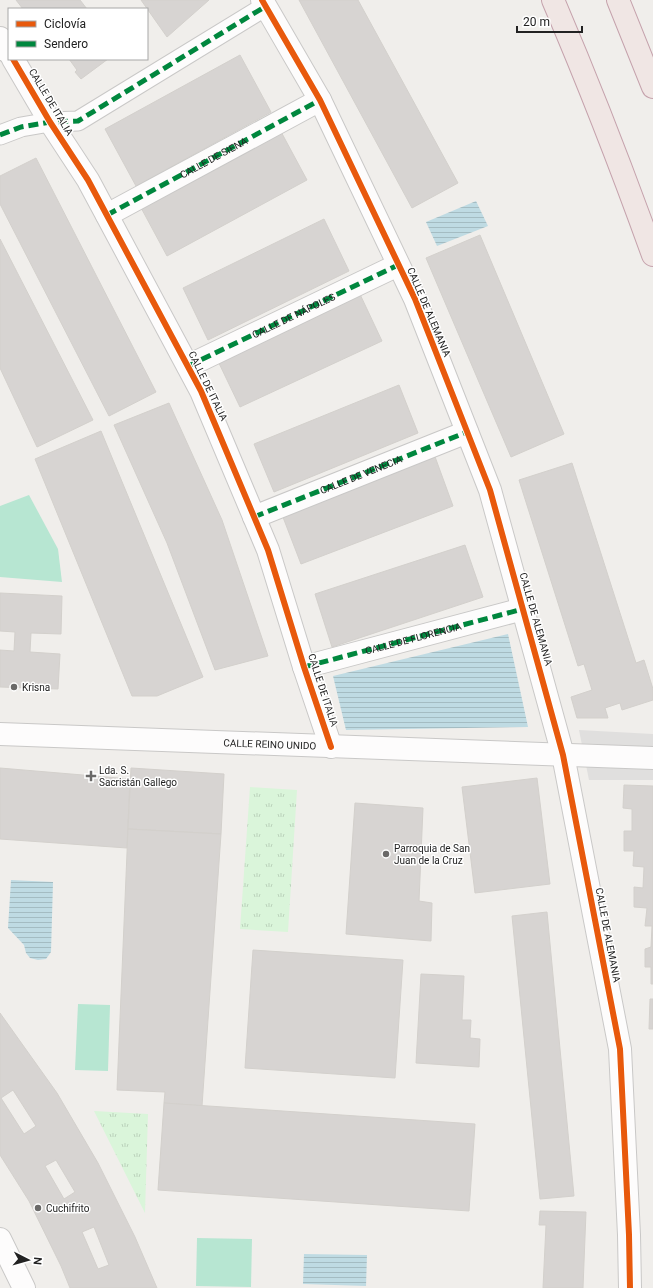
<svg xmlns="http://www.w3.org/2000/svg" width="653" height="1288" font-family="Roboto,sans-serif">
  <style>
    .park { fill: url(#park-tufts) }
    .pitch { fill: #b7e6d2 }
    .parking { fill: #e0dfde }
    .water { fill: url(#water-rules) }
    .building { fill: #d7d4d2; stroke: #d3d0cc; fill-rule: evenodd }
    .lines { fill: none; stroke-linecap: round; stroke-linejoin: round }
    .pedestrian-casing { stroke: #c9c8c7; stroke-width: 21 }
    .minor-casing { stroke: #c9c8c7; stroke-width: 24 }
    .trunk-casing { stroke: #c5a2ac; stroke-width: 24 }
    .pedestrian { stroke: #fdfcfc; stroke-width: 19 }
    .minor { stroke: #fdfcfc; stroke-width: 22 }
    .trunk { stroke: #f0e6e4; stroke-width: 22 }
    .quiet { stroke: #00873e; stroke-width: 5; stroke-dasharray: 10 5; stroke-linecap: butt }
    .cycleway-casing { stroke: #fff; stroke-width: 8 }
    .cycleway { stroke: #e8590c; stroke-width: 6 }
    .poi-dot { fill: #6a6968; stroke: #fff; stroke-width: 1.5 }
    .labels { text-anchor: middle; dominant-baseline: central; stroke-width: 3; stroke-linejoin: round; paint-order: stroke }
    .street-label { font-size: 10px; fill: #222; stroke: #fff }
    .poi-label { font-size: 10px; fill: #222; stroke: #fff; text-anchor: start }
  </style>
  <defs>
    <pattern id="park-tufts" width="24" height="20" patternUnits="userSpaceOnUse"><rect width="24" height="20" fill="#daf5da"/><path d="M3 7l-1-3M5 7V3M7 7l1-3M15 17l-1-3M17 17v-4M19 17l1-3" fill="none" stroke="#bbd2bb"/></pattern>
    <pattern id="water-rules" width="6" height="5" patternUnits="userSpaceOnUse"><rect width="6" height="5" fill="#bfdbe3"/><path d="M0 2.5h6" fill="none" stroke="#a4bcc2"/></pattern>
  </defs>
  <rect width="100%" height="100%" fill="#f0eeeb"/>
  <g class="park">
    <polygon points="250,787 297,790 288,932 240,929"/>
    <polygon points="94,1111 148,1114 145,1213"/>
  </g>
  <g class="pitch">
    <polygon points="29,495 58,549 62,582 0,577 0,506"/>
    <polygon points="78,1004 110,1005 108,1071 75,1070"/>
    <polygon points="197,1238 252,1239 251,1287 196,1286"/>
  </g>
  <polygon class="parking" points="579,730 653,734 653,780 589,780"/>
  <g class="water">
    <polygon points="476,201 488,226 437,246 426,222"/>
    <polygon points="508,634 528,727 346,730 333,676"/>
    <polygon points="11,880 53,882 51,952 46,959 38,960 30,958 26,953 24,945 8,928"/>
    <polygon points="304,1254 367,1255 366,1286 303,1284"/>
  </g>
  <g class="building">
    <polygon points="16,0 80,0 87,9 23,9"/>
    <polygon points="141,0 209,0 167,37"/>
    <polygon points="299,0 358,0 458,183 412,208"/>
    <polygon points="240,55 271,112 136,186 105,129"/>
    <polygon points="69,59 108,59 81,79 75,72 77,70"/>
    <polygon points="279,128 307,180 167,256 139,204"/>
    <polygon points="36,158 156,392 109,416 0,204 0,176"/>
    <polygon points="324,219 349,271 208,340 183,288"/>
    <polygon points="480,235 564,434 511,457 426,258"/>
    <polygon points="0,239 93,420 37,447 0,368"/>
    <polygon points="358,290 382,341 240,407 216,357"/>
    <polygon points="399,385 418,433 274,492 254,444"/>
    <polygon points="169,403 222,520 268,656 215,670 167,543 114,425"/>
    <polygon points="101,431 203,677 157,696 132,696 35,459"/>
    <polygon points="434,454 453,506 301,564 281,512"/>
    <polygon points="572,463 636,663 644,660 653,689 653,700 622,710 620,703 605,708 608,718 577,718 571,697 592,690 584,664 578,666 519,480"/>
    <polygon points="465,545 483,597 332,647 315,594"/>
    <polygon points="0,593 62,596 61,634 31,633 30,652 60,654 58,689 0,687 0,650 14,651 15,632 0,631"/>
    <polygon points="0,768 130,779 127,848 0,839"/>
    <polygon points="131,768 224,774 221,834 128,829"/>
    <polygon points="537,778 550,884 475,893 462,787"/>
    <polygon points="624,785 653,786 653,984 651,984 651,967 645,967 645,949 651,947 652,926 645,926 647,908 634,907 634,887 643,888 644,867 633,866 634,851 624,851 624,831 632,831 632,809 623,808"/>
    <polygon points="355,803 423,808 419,901 432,903 431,941 346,934"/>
    <polygon points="128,829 221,834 202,1106 164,1103 165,1092 117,1090"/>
    <polygon points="547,912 574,1196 540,1199 512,916"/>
    <polygon points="253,950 403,960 395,1078 245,1068"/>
    <polygon points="421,974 464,976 462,1020 471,1020 470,1038 480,1039 479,1067 416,1063"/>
    <polygon points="650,999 653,999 653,1029 649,1029"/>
    <path d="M0 1013 57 1093 98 1163 135 1237 157 1288H70L61 1266 29 1201 0 1155ZM13 1090 36 1126 24 1134 1 1098ZM56 1160 75 1192 64 1199 45 1166ZM94 1227 109 1265 98 1269 82 1232Z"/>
    <polygon points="164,1103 475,1124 469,1211 158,1190"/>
    <polygon points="540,1211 586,1212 583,1288 543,1288 546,1225 539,1225"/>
  </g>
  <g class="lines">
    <g class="pedestrian-casing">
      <polyline id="pedestrian" points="0,135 21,127 50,122 78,121 266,6"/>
    </g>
    <g class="minor-casing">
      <g id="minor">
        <polyline points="262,0 320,100 415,299 490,490 563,755 620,1049 629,1235 630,1288"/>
        <polyline points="0,38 9,53"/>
        <polyline points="13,59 50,122 88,180 201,391 268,550 304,667 331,747"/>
        <path id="s1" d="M107 215 320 100"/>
        <path id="s2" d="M188 366 398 265"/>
        <path id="s3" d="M254 517 467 432"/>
        <path id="s4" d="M304 667 523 609"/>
        <path id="s5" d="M0 734 653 758"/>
        <polyline points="0,1239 24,1288"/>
      </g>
    </g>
    <g class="trunk-casing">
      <g id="trunk">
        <path d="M553 0C589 84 622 169 653 255"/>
        <polyline points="618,0 653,87"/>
      </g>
    </g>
    <use href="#pedestrian" class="pedestrian"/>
    <use href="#minor" class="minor"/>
    <use href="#trunk" class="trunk"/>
    <g class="quiet">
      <polyline points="0,135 21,127 50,122 78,121 266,6"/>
      <polyline points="107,215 320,100"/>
      <polyline points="188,366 398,265"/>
      <polyline points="254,517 467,432"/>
      <polyline points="304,667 523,609"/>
    </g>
    <g class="cycleway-casing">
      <g id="cycleway">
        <polyline points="262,0 320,100 415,299 490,490 563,755 620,1049 629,1235 630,1288"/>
        <polyline points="13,59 50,122 88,180 201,391 268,550 304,667 331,747"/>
      </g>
    </g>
    <use href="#cycleway" class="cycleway"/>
  </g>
  <g class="poi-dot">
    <circle cx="14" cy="687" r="4"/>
    <path d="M89 770h4v4h4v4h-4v4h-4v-4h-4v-4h4z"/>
    <circle cx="386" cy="854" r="4"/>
    <circle cx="38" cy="1208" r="4"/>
  </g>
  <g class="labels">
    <g class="street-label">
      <text transform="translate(51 102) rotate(59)">CALLE DE ITALIA</text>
      <text stroke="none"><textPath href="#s1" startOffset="121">CALLE DE SIENA</textPath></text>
      <text transform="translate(429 312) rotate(67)">CALLE DE ALEMANIA</text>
      <text stroke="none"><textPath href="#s2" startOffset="117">CALLE DE NÁPOLES</textPath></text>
      <text transform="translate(208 386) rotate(64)">CALLE DE ITALIA</text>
      <text stroke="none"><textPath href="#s3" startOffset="115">CALLE DE VENECIA</textPath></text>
      <text transform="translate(536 619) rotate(74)">CALLE DE ALEMANIA</text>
      <text stroke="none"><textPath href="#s4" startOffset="113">CALLE DE FLORENCIA</textPath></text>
      <text transform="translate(323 690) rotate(72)">CALLE DE ITALIA</text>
      <text stroke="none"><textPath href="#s5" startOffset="270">CALLE REINO UNIDO</textPath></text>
      <text transform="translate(608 935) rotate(79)">CALLE DE ALEMANIA</text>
    </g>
    <g class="poi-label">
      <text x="22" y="687">Krisna</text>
      <text x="99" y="770">Lda. S.<tspan x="99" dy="12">Sacristán Gallego</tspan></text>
      <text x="394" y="848">Parroquia de San<tspan x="394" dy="12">Juan de la Cruz</tspan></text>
      <text x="46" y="1208">Cuchifrito</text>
    </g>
  </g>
  <rect x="8" y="8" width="140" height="52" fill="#ffffff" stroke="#a7a7a7"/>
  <rect x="16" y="21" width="20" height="6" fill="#e8590c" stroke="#a7a7a7"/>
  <text x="44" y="28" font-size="12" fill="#222222">Ciclovía</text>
  <rect x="16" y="41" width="20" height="6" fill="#00873e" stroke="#a7a7a7"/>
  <text x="44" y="48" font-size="12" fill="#222222">Sendero</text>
  <g transform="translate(28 1260) rotate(96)" stroke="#ffffff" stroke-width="3" paint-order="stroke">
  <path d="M0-3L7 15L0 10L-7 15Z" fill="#222222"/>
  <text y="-6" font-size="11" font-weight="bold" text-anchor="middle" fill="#222222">N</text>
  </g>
  <path d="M517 26v6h65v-6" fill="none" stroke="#222222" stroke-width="2"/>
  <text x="523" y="26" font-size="12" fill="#222222" stroke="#ffffff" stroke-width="3" paint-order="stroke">20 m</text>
</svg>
